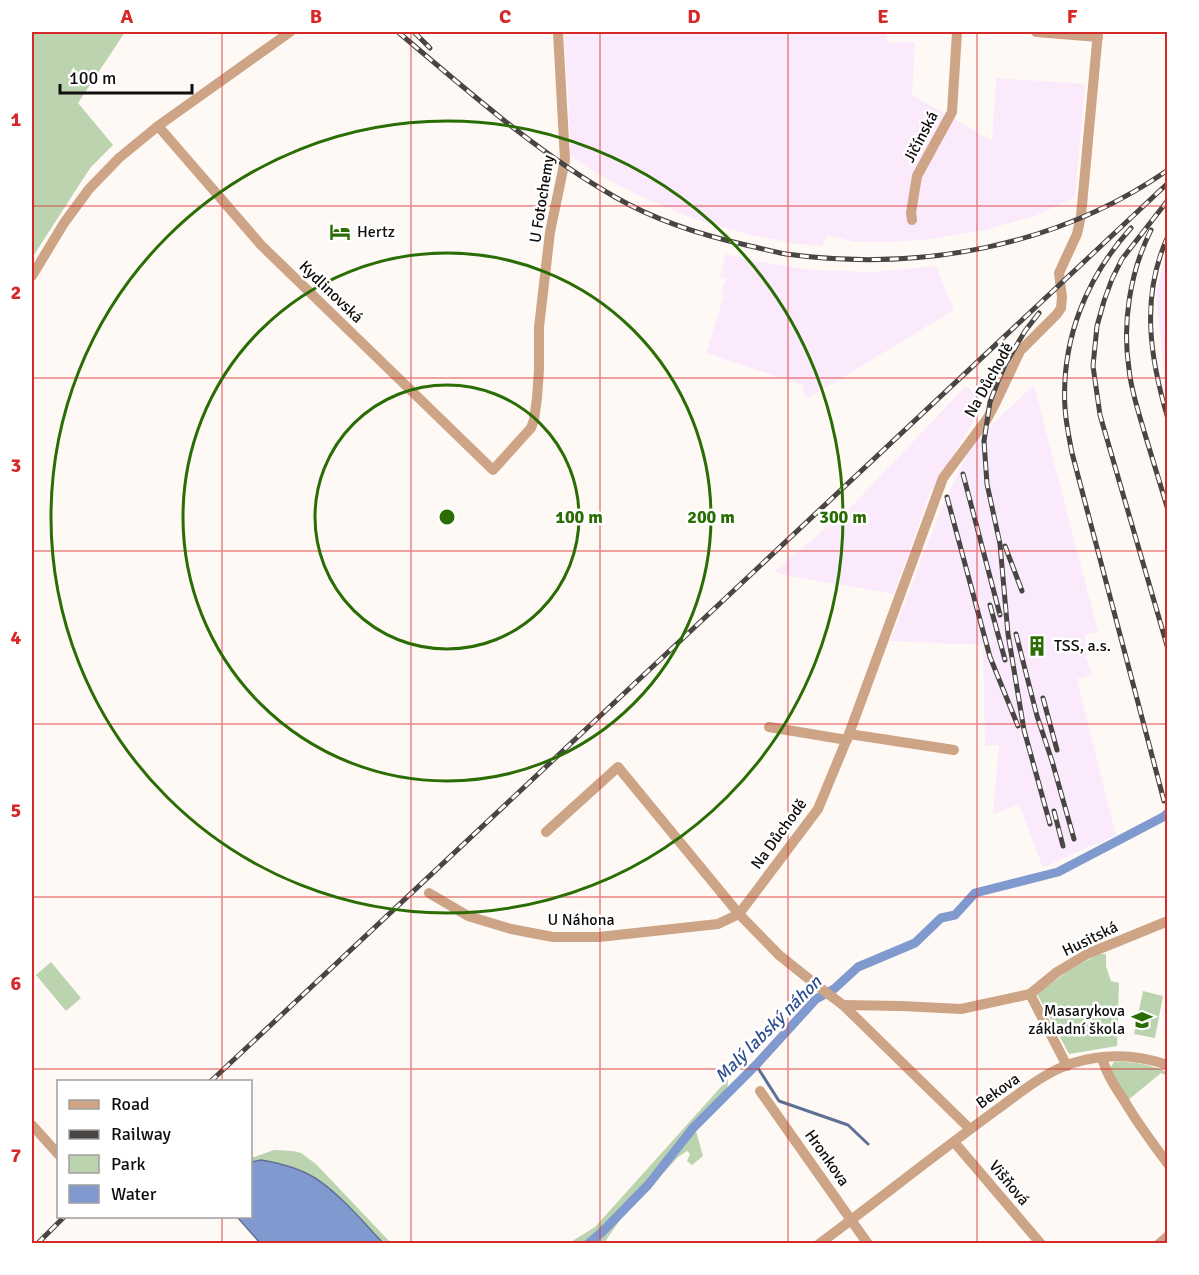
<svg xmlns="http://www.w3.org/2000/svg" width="1199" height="1275" font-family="Signika,sans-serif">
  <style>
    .industrial { fill: #faeafc }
    .green { fill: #bbd4af }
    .water { fill: #809acf; stroke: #5f7095; stroke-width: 1.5 }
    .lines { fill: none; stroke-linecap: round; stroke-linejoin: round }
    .stream { stroke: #5f7095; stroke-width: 3 }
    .canal { stroke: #809acf; stroke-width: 9 }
    .street { stroke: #cda485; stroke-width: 10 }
    .rail-casing { stroke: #484543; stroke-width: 5 }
    .rail { stroke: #fff; stroke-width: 3; stroke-dasharray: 9; stroke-linecap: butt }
    .grid { fill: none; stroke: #d62828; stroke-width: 1.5; stroke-opacity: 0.55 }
    .ring { fill: none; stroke: #2a6d04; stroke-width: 3 }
    .labels { text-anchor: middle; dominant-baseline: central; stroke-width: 5; stroke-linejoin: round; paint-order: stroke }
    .street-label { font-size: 16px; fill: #110f0d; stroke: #fff }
    .poi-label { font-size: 16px; fill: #110f0d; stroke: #fff; text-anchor: start }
    .water-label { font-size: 18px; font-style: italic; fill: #2f4d8e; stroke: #fff }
    .centre { fill: #2a6d04; stroke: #fff; stroke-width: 3 }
    .ring-label { font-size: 18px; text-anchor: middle; font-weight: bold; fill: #2a6d04; stroke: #fff; stroke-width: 5; stroke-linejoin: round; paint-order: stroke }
    .neatline { fill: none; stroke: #d62828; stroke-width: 2 }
    .grid-label { font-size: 20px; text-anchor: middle; font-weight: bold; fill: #d62828 }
  </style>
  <rect width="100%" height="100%" fill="#fef9f5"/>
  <g class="industrial">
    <polygon points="564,32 887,32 887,43 915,42 912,95 992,141 996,78 1085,84 1075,197 1035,216 984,230 932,239 892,242 855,242 827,235 822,246 797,244 755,236 697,220 639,196 596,173 566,153 571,146"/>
    <polygon points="1167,248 1167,402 1163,385 1165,384 1156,293"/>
    <polygon points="726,254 756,261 812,270 874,272 936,266 954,310 810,397 805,398 803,385 706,353 724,296 721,294 726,279 720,277"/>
    <polygon points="1034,385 1098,632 1085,635 1086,656 1092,675 1077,679 1116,835 1098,844 1089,846 1043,868 1019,805 993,814 999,745 985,746 983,645 890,641 942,507 973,442"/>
    <polygon points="966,386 979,398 982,407 929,495 894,594 790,576 774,572 851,507"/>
  </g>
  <g class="green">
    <polygon points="32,32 125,32 78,103 113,145 91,167 81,182 32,258"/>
    <polygon points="1099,954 1106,954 1106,966 1111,981 1119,983 1117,1046 1069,1054 1037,994 1069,970"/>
    <polygon points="51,962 81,998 66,1011 36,975"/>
    <polygon points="1143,991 1163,996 1155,1038 1134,1034"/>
    <path d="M1114 1062C1131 1061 1152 1065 1167 1072V1076L1161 1073 1127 1101 1110 1068Z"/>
    <polygon points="728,1079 727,1100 696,1131 703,1156 692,1165 687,1161 690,1154 687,1151 678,1157 620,1220 604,1243 569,1243 595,1227"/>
    <polygon points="274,1150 293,1151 301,1153 316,1164 391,1243 383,1243 339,1197 314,1177 252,1161 251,1162 251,1158"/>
  </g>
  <path class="water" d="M261 1160C279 1163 299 1168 315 1178 341 1195 362 1221 383 1243H260L237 1217 250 1216 251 1162Z"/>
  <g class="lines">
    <polyline class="stream" points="756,1065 779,1101 848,1125 868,1144"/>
    <polyline class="canal" points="588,1244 602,1232 648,1185 693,1128 756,1065 816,999 834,989 858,967 915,943 941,918 955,915 975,893 1058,872 1163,817 1168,813"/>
    <g class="street">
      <polyline points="1036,32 1098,37"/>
      <polyline points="158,126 261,245 493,470 531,428 534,420 537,398 539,370 539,327 550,232 565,160 558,32"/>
      <polyline points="912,220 911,213 917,176 952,112 957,32"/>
      <polyline points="32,276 64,223 89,189 119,158 158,126 290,32"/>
      <polyline points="769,727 847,740"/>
      <polyline points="849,734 954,750"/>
      <polyline points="546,832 618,767 739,914 779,955 819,987 843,1005 970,1129"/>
      <polyline points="429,893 468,916 511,929 553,937 599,937 718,924 739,914 818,809 849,734 943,478 987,419 995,404 1020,351 1057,314 1061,308 1062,297 1059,273 1077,234 1081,216 1098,32"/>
      <polyline points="1030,994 1067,1066"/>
      <polyline points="843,1005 901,1006 961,1009 1030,994 1057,972 1087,954 1168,921"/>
      <path d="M1102 1057C1106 1074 1116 1088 1125 1102 1138 1124 1153 1144 1168 1164"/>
      <polyline points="760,1091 868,1244"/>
      <polyline points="32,1125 58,1154"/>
      <polyline points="954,1142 1041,1244"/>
      <path d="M819 1244C878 1200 936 1154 995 1111 1019 1094 1044 1072 1073 1063 1105 1053 1136 1054 1168 1065"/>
      <polyline points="1159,1244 1168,1236"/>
    </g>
    <g class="rail-casing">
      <g id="rail">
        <path d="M398 32C467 90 536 152 615 197 655 220 701 235 746 245 760 248 773 252 786 254 919 272 1057 247 1168 170"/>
        <polyline points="414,32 430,48"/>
        <polyline points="1168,200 1122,259 1112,279 1104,301 1097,326 1093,366 1100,415 1168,649"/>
        <path d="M1131 228C1086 278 1061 340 1065 408 1066 423 1069 438 1072 453L1164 801"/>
        <path d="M1151 230C1130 272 1122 323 1129 369 1131 390 1138 410 1144 431 1152 457 1160 483 1168 510"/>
        <path d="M1168 236C1140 297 1150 358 1168 419"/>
        <polyline points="1039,313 1025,331 1006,363 998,381 990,402 984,441 987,484 1000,544 1008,634 1024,730 1050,824"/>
        <polyline points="963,474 1000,615"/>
        <polyline points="947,497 990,657 1018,726"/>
        <polyline points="1005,546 1022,591"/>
        <polyline points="990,605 1005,660"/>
        <polyline points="1016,634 1037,716 1052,761 1074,839"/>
        <polyline points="1043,698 1057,750"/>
        <polyline points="1054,811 1063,846"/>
        <polyline points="210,1082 1168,183"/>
        <polyline points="37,1244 65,1216"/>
      </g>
    </g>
    <use href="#rail" class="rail"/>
  </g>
  <path class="grid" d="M222 32V1082M411 32V1244M600 32V1244M788 32V1244M977 32V1244M32 206H1168M32 378H1168M32 551H1168M32 724H1168M32 897H1168M32 1069H1168M222 1216V1244"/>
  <g class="ring">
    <circle cx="447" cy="517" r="132"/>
    <circle cx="447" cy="517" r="264"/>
    <circle cx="447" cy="517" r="396"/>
  </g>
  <defs>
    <g id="hotel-bare" transform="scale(1.62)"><path d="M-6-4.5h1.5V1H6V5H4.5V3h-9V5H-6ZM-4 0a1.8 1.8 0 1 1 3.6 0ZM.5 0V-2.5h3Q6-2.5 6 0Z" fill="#2a6d04" stroke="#fff" stroke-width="2.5" paint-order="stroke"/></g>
    <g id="building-bare" transform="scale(1.62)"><path d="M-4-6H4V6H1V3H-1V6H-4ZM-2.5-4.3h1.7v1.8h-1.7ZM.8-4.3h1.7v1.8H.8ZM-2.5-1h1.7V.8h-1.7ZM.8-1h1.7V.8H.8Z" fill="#2a6d04" stroke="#fff" stroke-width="2.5" paint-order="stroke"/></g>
    <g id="school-bare" transform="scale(1.62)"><path d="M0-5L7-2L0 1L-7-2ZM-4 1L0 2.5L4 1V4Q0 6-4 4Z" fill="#2a6d04" stroke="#fff" stroke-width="2.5" paint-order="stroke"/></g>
  </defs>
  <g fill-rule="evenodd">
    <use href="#hotel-bare" x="340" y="232"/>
    <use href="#building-bare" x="1037" y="646"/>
    <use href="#school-bare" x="1142" y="1020"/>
  </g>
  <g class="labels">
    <g class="street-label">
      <text transform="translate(921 137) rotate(-62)">Jičínská</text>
      <text transform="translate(542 199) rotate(-81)">U Fotochemy</text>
      <text transform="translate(331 292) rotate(44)">Kydlinovská</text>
      <text transform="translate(989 380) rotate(-61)">Na Důchodě</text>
      <text transform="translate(779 834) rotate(-54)">Na Důchodě</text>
      <text x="581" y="920">U Náhona</text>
      <text transform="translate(1090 939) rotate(-26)">Husitská</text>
      <text transform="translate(998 1091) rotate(-35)">Bekova</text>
      <text transform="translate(827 1158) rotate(55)">Hronkova</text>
      <text transform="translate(1009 1183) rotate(50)">Višňová</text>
    </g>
    <g class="poi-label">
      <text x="357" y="232">Hertz</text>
      <text x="1054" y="646">TSS, a.s.</text>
      <text x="1125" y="1011" text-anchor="end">Masarykova<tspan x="1125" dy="18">základní škola</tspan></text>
    </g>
    <g class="water-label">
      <text transform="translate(768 1029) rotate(-45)">Malý labský náhon</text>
    </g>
  </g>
  <circle cx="447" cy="517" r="9" class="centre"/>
  <g class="ring-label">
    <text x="579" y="523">100 m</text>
    <text x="711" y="523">200 m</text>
    <text x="843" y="523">300 m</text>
  </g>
  <rect width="1199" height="1275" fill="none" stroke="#ffffff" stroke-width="66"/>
  <rect x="57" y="1080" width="195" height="138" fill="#ffffff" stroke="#a09f9e" stroke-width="1.5"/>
  <rect x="69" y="1100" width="30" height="9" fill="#cda485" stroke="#a09f9e" stroke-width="1.5"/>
  <text x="111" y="1110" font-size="18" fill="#110f0d">Road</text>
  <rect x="69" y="1130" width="30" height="9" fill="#484543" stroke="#a09f9e" stroke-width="1.5"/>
  <text x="111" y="1140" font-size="18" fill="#110f0d">Railway</text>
  <rect x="69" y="1155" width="30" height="18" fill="#bbd4af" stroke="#a09f9e" stroke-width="1.5"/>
  <text x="111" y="1170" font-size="18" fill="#110f0d">Park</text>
  <rect x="69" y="1185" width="30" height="18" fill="#809acf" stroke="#a09f9e" stroke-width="1.5"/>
  <text x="111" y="1200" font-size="18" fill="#110f0d">Water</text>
  <path d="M60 84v9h132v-9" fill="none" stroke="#110f0d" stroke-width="3"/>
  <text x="69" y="84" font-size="18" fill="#110f0d" stroke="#ffffff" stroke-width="4.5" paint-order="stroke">100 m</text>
  <rect x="33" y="33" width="1133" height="1209" class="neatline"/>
  <g class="grid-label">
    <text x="127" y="23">A</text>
    <text x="316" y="23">B</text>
    <text x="505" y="23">C</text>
    <text x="694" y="23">D</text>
    <text x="883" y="23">E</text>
    <text x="1072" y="23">F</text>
    <text x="16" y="126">1</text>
    <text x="16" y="299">2</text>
    <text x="16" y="472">3</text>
    <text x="16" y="644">4</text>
    <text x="16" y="817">5</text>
    <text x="16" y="990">6</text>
    <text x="16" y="1162">7</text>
  </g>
</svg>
